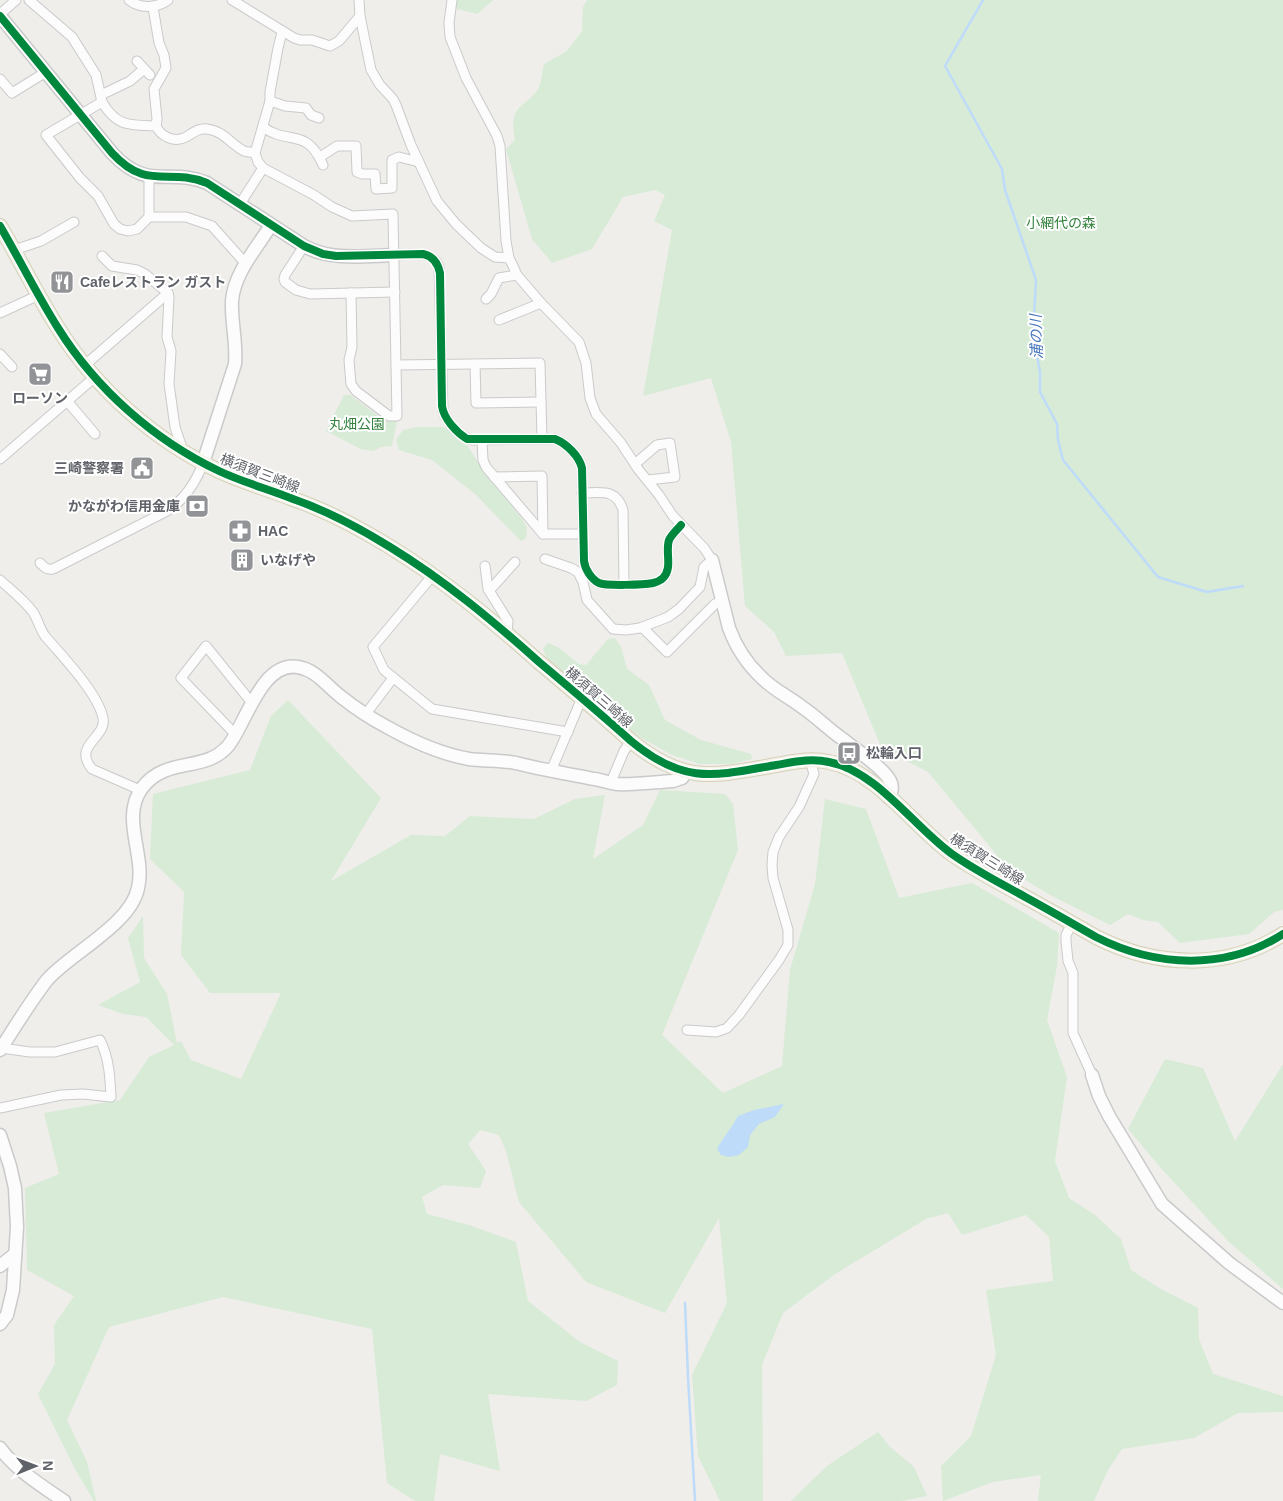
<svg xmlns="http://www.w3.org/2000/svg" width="1283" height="1501" font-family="Helvetica,'Noto Sans JP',sans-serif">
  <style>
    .green { fill: #d7ebd7 }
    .water { fill: #bedbf9 }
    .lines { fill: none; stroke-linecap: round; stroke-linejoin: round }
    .stream { stroke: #bedbf9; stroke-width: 2.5 }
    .street-casing { stroke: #cbcacb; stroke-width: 11 }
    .secondary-casing { stroke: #cacacb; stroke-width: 15 }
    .primary-casing { stroke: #d6d0b8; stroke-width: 16 }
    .street { stroke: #fdfcfc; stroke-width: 9 }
    .secondary { stroke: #fdfcfc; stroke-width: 12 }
    .primary { stroke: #f4f3e9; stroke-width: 14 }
    .cycleway-casing { stroke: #fff; stroke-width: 11 }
    .cycleway { stroke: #00873e; stroke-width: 8 }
    .labels { text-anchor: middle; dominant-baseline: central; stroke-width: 4; stroke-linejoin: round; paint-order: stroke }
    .park-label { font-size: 14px; fill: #34823e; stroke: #fff }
    .poi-label { font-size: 14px; font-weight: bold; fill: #5f6268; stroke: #fff; text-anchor: start }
    .street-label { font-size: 14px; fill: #5f6268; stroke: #fff }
    .water-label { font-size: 15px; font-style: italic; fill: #4676bc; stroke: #fff }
  </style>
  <rect width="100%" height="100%" fill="#efeeea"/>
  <g class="green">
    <polygon points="455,0 493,0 477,14 457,9"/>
    <path d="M587 0H1283V910L1274 912 1249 934 1180 943 1158 922 1143 920 1128 914 1110 925 1052 896 1010 871 928 772 882 749 842 653 786 656 774 632 745 606 731 442 711 378 643 396 672 230 654 221 665 195 655 190 623 197 592 249 552 263 532 239 506 149 515 140C513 130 511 115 520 107 526 101 535 96 539 87 542 81 542 71 544 64L567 51 582 31 583 7Z"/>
    <polygon points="344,395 350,395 385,421 397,421 392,446 381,447 373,451 361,449 326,431"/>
    <polygon points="417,427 444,427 467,445 483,470 522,519 527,528 526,538 521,541 475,494 432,460 399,450 396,440 403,430"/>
    <polygon points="615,638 621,647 627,669 649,685 665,720 701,740 751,754 752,759 731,764 700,764 672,755 638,736 546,657 543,649 548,643 558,647 579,664 586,665 608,639"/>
    <polygon points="288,700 381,798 331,881 411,835 445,836 470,816 534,819 575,799 605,795 593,859 643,825 660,790 725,794 733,804 738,850 662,1035 723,1093 782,1066 790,970 815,884 825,799 866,809 899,898 972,883 1059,933 1057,966 1047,1020 1067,1077 1055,1161 1069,1198 1095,1215 1121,1239 1131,1270 1161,1289 1198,1308 1199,1339 1213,1374 1283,1396 1283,1412 1238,1413 1194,1438 1122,1449 1108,1470 1094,1501 1038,1501 1041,1475 993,1482 943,1501 941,1466 971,1436 996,1355 986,1290 1053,1281 1049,1237 1026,1215 962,1235 948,1213 926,1219 835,1274 783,1313 762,1365 763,1501 720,1501 698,1456 692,1375 727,1303 719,1218 665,1313 586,1282 519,1202 506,1151 499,1135 480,1130 468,1144 486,1171 480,1188 443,1185 422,1197 427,1214 469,1225 516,1242 528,1301 580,1342 618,1361 617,1385 586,1401 488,1394 500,1471 440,1454 434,1501 415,1501 387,1483 372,1329 223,1297 109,1327 67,1420 87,1462 96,1501 94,1501 75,1469 38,1394 55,1364 54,1325 74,1296 27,1270 25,1188 59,1174 44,1113 120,1100 149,1057 174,1045 146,1017 123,1014 98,1005 140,982 128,938 143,916 144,958 167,994 177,1043 181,1041 191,1060 241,1079 281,993 210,993 181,955 184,892 150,859 153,794 250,770 271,716"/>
    <polygon points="1165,1059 1203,1068 1235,1141 1283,1064 1283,1289 1228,1241 1160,1167 1128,1129"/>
    <polygon points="878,1432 890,1447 914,1467 927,1496 902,1501 791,1501 827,1466"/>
  </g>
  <path class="water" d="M784 1104 775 1117 759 1124 750 1135 748 1147 739 1155 729 1157 721 1155 717 1149C723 1137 732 1128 738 1116L754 1110Z"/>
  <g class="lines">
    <g class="stream">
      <polyline points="983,0 945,66 1002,169 1005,190 1036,280 1033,334 1040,372 1040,392 1057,424 1058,440 1063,460 1158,577 1207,592 1243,586"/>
      <polyline points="685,1303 688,1377 695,1501"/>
    </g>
    <g class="street-casing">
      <g id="street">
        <polyline points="29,0 72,37 96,75 102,102 46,135 80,178 98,196 114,224 120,229 128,231 137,229 149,217 149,177"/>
        <path d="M129 0C140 9 157 8 168 0"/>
        <polyline points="232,0 294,38 300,40 312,40 330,46 339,41 360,16"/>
        <polyline points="359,0 360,16 371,70 380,85 393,99 396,105 411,145 437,201 456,224 481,248 495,257 509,258"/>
        <polyline points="452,0 449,23 450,37 466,78 497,136 500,146 506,241 509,258 513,266 517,275 541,303 579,342 586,363 590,398 596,414 621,443 638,469 659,495 673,516 704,548 712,560 704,567 700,587 679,609 668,617 640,628 626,630 613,629 587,600 583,582 578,572 571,568 545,559"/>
        <polyline points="153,7 159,43 164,55 166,68 154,89 157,119 156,126"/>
        <polyline points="0,14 16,0"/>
        <polyline points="137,61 150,75"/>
        <polyline points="0,79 12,93 46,72"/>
        <polyline points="101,95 130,81 144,69"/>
        <polyline points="270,101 285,106 306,108 311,115 319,118"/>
        <path d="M102 102C117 127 129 125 156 126 161 137 175 143 186 137 193 133 198 128 207 129 224 131 230 144 244 151 247 152 251 152 255 153"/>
        <path d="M263 127C288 146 306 126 323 165"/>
        <polyline points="320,157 337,146 356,146 357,172 362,174 375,174 376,189 392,188 392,160 399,157 419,162"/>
        <polyline points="263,168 258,162 255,153 270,101 270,92 278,48 282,32"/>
        <polyline points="240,204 263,168 314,195 332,207 352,216 393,214 397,416 389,416 356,391 351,384 349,360 352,347 351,293"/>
        <polyline points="149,217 186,217 212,226 246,264"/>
        <polyline points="304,246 285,275 284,279 285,282 296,290 310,294 395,292"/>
        <polyline points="14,250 41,241 74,222"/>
        <path d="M394 255C410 255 432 249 439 267L443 411C447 422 460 438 473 440L555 439C567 444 579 456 582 468L584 561C585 569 591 579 599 583 606 586 644 585 653 583 657 582 660 581 663 578 673 568 665 552 669 540 672 534 677 530 681 525"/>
        <polyline points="102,256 112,266 137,270 145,274 168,293 169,297 167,337 171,351 169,384 175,427 183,451"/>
        <polyline points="486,299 491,294 499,278 517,275"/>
        <polyline points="0,313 39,295"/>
        <polyline points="499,320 541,303"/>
        <polyline points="0,354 12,367"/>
        <polyline points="475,364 476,403 541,402"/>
        <polyline points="85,365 168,293"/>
        <polyline points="396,365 540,363 542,439"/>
        <polyline points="67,401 95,434"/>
        <polyline points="482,440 483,460 486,467 543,534 583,534"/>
        <polyline points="0,459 95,377"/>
        <polyline points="635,464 657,445 670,443 675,477 648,480"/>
        <polyline points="494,477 542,476 543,534"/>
        <path d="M582 493C601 493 616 488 623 510L624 584"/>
        <path d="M40 563C44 567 46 570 53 569L167 511C184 500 196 482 203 463"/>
        <polyline points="485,566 488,589 508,621 507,634"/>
        <polyline points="433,575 373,647 384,670 432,709 568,732"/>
        <path d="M0 580C11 590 24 600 33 612 38 620 40 629 45 636 62 656 98 693 103 718 107 738 72 745 92 769L140 790"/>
        <polyline points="489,591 515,562"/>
        <polyline points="642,627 667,652 715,604 722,601"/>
        <polyline points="365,715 393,678"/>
        <polyline points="235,734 181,678 206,646 252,703"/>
        <polyline points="551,771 582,698"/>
        <polyline points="611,782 624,751 631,741"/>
        <polyline points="1072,923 1066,935 1066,941 1068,961 1073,973 1073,1033 1092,1075"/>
        <polyline points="687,1030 716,1032 727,1028 739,1015 779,960 788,945 788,930 773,878 772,865 773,852 779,837 799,807 814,774 810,760"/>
        <path d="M0 1108 61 1095 83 1094 111 1097C110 1076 109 1058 100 1040L55 1052H30L1 1048"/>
      </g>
    </g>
    <g class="secondary-casing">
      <g id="secondary">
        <path d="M0 16 112 153C148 192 168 167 207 183L304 246C331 261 364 256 394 255"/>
        <path d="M203 463 235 364C237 343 231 322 232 301 234 273 257 248 271 225"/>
        <path d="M712 560 729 628C736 647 747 664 762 678 774 690 789 697 802 707 817 717 829 730 844 740 856 750 887 770 891 783 893 789 891 793 889 798"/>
        <path d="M0 1050C15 1027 30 1002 47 980 71 953 131 924 138 888 146 855 120 818 142 788 166 756 205 773 228 746 246 724 261 661 298 667 316 670 326 685 340 696 355 708 370 718 387 727 412 741 441 754 469 759 485 761 501 760 516 763 528 766 540 769 553 771 566 774 580 776 594 779 602 780 609 783 617 784 635 785 655 782 673 781L682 778 686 772"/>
        <polyline points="1092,1075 1099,1096 1109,1116 1162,1204 1229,1263 1283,1303"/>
        <polyline points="0,1135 10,1166 15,1188 17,1227 13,1290 7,1315 0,1324"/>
        <polyline points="0,1266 15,1254"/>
        <path d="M0 1448C16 1470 42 1486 64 1501"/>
      </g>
    </g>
    <g class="primary-casing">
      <path id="primary" d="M0 226C20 260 37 295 58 328 96 389 154 440 219 471 242 482 268 489 293 499 325 510 361 529 390 547 444 580 492 620 539 662 570 688 601 714 631 741 684 785 714 776 776 765 794 762 811 758 829 762 877 771 914 827 952 854 976 871 1002 884 1027 898 1051 911 1073 924 1096 937 1155 967 1226 971 1283 934"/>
    </g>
    <use href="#street" class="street"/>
    <use href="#secondary" class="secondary"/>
    <use href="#primary" class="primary"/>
    <g class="cycleway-casing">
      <g id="cycleway">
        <path d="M0 16 112 153C148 192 168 167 207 183L304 246 323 254 336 256 423 254C433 256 438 263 440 273L442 406C444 419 456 432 467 439H555C567 444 579 456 582 468L584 561C585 569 591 579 599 583 606 586 644 585 653 583 657 582 660 581 663 578 673 568 665 552 669 540 672 534 677 530 681 525"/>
        <path d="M0 226C20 260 37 295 58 328 96 389 154 440 219 471 242 482 268 489 293 499 325 510 361 529 390 547 444 580 492 620 539 662 570 688 601 714 631 741 684 785 714 776 776 765 794 762 811 758 829 762 877 771 914 827 952 854 976 871 1002 884 1027 898 1051 911 1073 924 1096 937 1155 967 1226 971 1283 934"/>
      </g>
    </g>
    <use href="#cycleway" class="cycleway"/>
  </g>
  <defs>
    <g id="restaurant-square" transform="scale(1.25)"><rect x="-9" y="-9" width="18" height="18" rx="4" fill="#919396" stroke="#fff"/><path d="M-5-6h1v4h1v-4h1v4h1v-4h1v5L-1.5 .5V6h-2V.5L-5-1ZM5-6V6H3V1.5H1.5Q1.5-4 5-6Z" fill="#fff"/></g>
    <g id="supermarket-square" transform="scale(1.25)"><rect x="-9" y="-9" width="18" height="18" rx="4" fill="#919396" stroke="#fff"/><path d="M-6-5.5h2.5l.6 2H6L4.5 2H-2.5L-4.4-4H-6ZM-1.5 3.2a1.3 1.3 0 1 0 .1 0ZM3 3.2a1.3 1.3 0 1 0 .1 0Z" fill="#fff"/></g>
    <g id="civic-square" transform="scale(1.25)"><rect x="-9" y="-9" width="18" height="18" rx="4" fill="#919396" stroke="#fff"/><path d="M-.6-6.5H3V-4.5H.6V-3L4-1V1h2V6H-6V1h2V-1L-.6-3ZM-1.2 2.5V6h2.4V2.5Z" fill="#fff"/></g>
    <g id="bank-square" transform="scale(1.25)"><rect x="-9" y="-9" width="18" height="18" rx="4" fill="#919396" stroke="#fff"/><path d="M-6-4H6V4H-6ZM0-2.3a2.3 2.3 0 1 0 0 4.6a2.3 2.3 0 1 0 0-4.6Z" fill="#fff"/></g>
    <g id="pharmacy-square" transform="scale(1.25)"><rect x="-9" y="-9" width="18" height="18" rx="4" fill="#919396" stroke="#fff"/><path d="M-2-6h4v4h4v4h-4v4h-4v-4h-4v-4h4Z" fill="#fff"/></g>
    <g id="building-square" transform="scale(1.25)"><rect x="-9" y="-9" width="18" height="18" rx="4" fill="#919396" stroke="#fff"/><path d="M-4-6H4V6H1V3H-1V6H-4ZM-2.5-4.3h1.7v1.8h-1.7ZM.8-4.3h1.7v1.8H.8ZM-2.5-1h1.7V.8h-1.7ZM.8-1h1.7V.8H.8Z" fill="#fff"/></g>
    <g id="bus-square" transform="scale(1.25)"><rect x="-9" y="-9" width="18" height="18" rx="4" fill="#919396" stroke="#fff"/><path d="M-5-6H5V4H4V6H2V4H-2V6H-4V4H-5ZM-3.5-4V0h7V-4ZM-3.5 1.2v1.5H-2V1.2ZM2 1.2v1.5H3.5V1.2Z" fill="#fff"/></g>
  </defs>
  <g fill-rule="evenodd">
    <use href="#restaurant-square" x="62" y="282"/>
    <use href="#supermarket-square" x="40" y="374"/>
    <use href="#civic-square" x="142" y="468"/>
    <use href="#bank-square" x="197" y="506"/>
    <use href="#pharmacy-square" x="240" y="531"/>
    <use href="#building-square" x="242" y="560"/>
    <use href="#bus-square" x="849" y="753"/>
  </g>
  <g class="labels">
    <g class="park-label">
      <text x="1061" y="223">小網代の森</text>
      <text x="357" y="424">丸畑公園</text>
    </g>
    <g class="poi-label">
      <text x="80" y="282">Cafeレストラン ガスト</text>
      <text x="40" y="398" text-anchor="middle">ローソン</text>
      <text x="124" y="468" text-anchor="end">三崎警察署</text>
      <text x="180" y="506" text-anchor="end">かながわ信用金庫</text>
      <text x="258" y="531">HAC</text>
      <text x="260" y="560">いなげや</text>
      <text x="866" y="753">松輪入口</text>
    </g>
    <g class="street-label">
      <text transform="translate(260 473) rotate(21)">横須賀三崎線</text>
      <text transform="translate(599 697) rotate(41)">横須賀三崎線</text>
      <text transform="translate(987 859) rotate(32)">横須賀三崎線</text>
    </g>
    <g class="water-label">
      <text transform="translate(1036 337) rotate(-92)">浦の川</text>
    </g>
  </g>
  <g transform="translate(35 1466) rotate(89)" stroke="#ffffff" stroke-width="4" paint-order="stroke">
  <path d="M0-4L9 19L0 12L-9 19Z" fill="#5f6268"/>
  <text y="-8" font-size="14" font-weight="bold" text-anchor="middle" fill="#5f6268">N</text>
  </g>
</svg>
